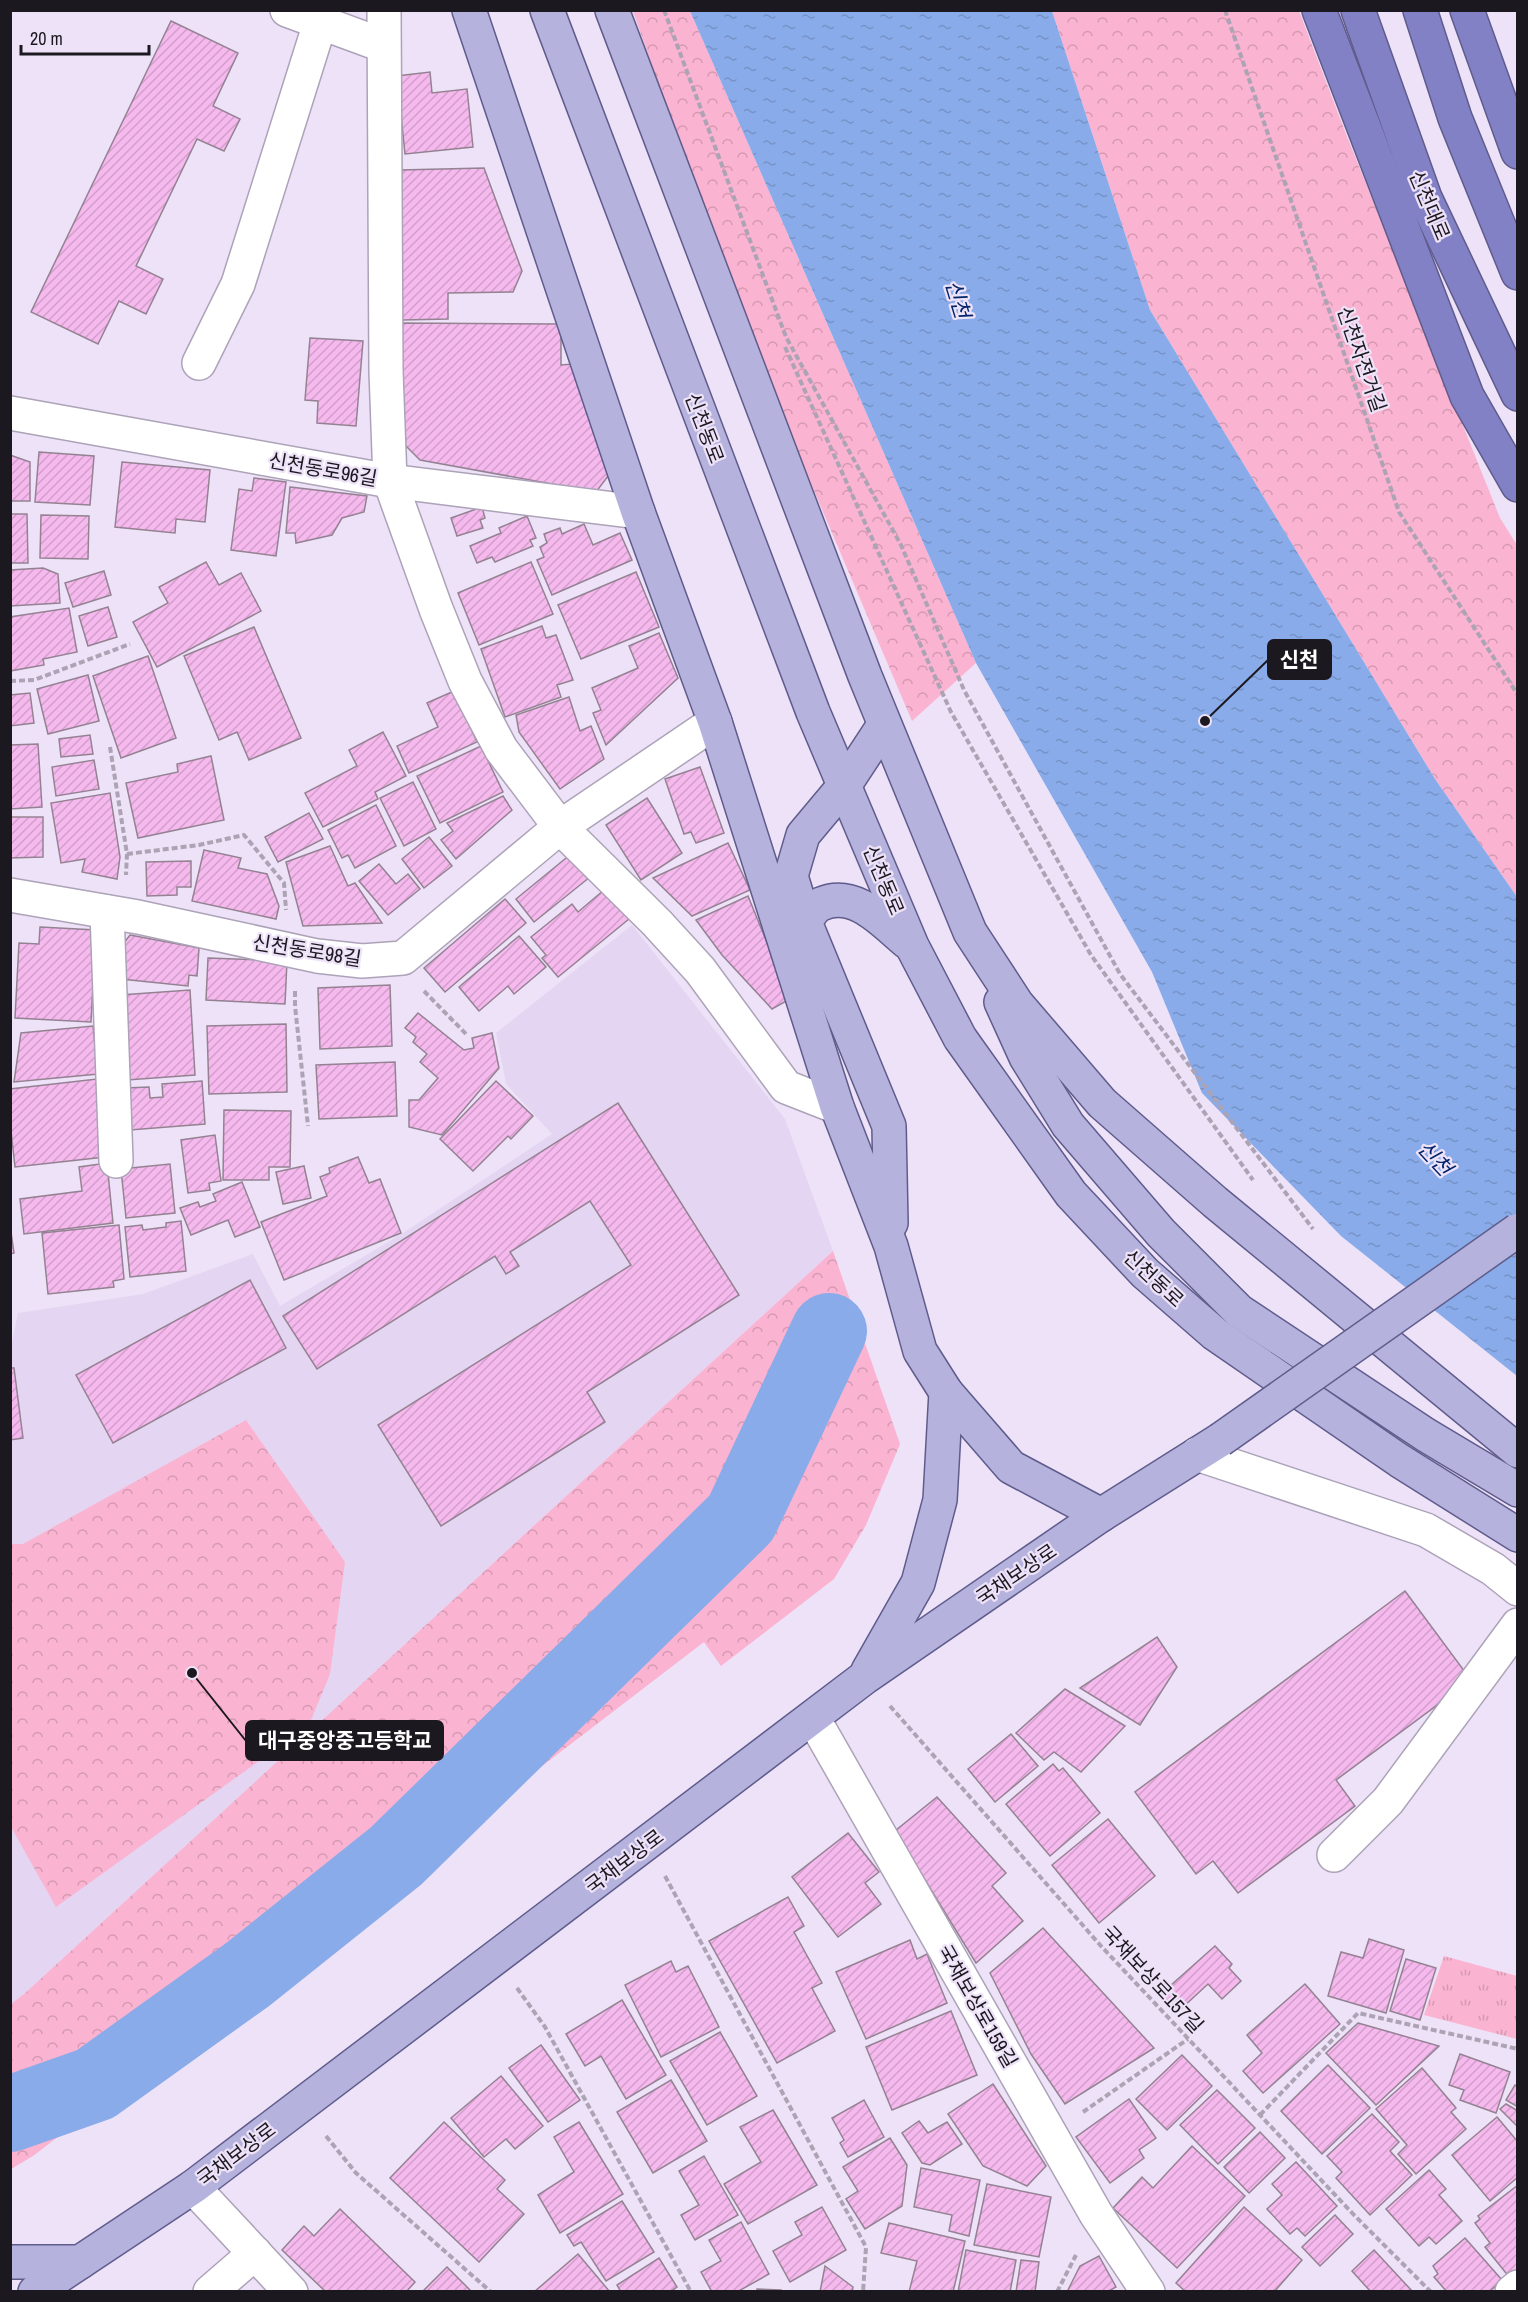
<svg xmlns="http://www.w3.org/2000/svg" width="1528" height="2302" font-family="'Archivo Narrow','Noto Sans KR',sans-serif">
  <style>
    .built { fill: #e4d6f2 }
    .grass { fill: url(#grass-tufts) }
    .park { fill: url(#park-crowns) }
    .water { fill: url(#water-ripples) }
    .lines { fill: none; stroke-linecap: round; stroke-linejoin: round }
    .river { stroke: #89abe9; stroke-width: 76 }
    .building { fill: url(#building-hatch); stroke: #948292; stroke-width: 1.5 }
    .minor-casing { stroke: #ada3b8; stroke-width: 36 }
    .major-casing { stroke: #5f5c8c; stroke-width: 36 }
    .highway-casing { stroke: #5f5c8c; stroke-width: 36 }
    .path { stroke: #aca3b4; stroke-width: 4; stroke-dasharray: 6 3; stroke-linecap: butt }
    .minor { stroke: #fff; stroke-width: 33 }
    .major { stroke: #b5b3dd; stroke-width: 33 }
    .highway { stroke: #8381c6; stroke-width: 33 }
    .major-bridge-casing { stroke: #5f5c8c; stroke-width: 36; stroke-linecap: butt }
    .major-bridge { stroke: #b5b3dd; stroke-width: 33 }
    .labels { text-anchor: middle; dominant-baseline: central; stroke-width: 4.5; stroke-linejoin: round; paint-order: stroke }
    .street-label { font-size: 20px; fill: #1c181f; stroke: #ede2f8 }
    .water-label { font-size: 21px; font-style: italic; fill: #02256b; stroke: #ede2f8 }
    .leader { fill: none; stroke: #1c181f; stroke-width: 2 }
    .callout-dot { fill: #1c181f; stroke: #ede2f8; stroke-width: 2 }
    .callout { fill: #1c181f; stroke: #1c181f; stroke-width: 2 }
    .callout-label { font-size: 21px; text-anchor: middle; font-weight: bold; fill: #fff }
  </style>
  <defs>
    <pattern id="grass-tufts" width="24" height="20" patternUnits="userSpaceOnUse" patternTransform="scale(1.5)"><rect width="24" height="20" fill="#fab3d0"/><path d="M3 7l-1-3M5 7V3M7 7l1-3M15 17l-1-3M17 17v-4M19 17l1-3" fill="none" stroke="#d699b2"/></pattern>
    <pattern id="park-crowns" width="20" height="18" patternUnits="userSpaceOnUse" patternTransform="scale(1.5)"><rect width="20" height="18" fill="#fab3d0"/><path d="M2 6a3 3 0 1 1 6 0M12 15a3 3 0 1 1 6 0" fill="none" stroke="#d699b2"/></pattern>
    <pattern id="water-ripples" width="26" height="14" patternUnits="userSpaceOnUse" patternTransform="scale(1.5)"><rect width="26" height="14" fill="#89abe9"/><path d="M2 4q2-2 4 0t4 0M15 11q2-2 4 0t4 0" fill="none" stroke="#7692c7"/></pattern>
    <pattern id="building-hatch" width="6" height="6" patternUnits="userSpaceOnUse" patternTransform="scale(1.5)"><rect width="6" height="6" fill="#f6b9ee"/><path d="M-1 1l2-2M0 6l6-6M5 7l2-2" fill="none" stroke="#d29ecc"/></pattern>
  </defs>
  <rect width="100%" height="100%" fill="#ede2f8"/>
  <polygon class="built" points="632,925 785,1119 833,1251 24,1994 11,2004 10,1352 18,1313 143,1294 253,1254 280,1306 400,1235 552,1134 506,1084 496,1033"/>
  <polygon class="grass" points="1444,1956 1517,1976 1517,2039 1424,2015"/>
  <g class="park">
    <polygon points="633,11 690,11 976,663 912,721 738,312"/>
    <polygon points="1052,11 1299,11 1348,139 1500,518 1517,545 1517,897 1435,779 1150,310"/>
    <polygon points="833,1251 900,1444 866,1525 834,1579 721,1666 704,1642 33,2156 11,2169 11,2004 24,1994"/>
    <polygon points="246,1420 345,1562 330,1674 309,1725 56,1907 11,1827 11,1544 23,1544"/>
  </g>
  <polygon class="water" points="690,11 1052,11 1150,310 1435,779 1517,897 1517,1376 1341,1236 1202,1093 1152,972 976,663"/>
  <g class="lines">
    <polyline class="river" points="10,2114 95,2084 247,1975 396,1856 741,1518 829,1331"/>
  </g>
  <g class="building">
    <polygon points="171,21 238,53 213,106 240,119 224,151 197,139 136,266 163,279 146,314 119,301 98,344 31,312"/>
    <polygon points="430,72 432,93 467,89 473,147 405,154 397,76"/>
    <polygon points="484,168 522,271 513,292 448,293 448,319 402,320 400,170"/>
    <polygon points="401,323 561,324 561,365 573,364 615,467 596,492 420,460 399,439"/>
    <polygon points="310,338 363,341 356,426 317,423 318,401 305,400"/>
    <polygon points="39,452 94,456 90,505 35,502"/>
    <polygon points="10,455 30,462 30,501 10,501"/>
    <polygon points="122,462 210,470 205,522 176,519 175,533 115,527"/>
    <polygon points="254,478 286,482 276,556 231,550 239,489 252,491"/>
    <polygon points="290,487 367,496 364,512 342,518 332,535 296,543 295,533 286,533"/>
    <polygon points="482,507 485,518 480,520 483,528 457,536 451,518"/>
    <polygon points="10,514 27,514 28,563 10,563"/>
    <polygon points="41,515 89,516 88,559 40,558"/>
    <polygon points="527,516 536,538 530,540 533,546 495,562 492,557 477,563 470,546 501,533 499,528"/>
    <polygon points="584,524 593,545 620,533 632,560 552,595 537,560 544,557 540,547 547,543 544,534 560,528 562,534"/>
    <polygon points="206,562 219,585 241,573 261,611 157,667 133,622 168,603 159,587"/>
    <polygon points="531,562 553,614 479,645 458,593"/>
    <polygon points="43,568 58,574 60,603 10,606 10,570"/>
    <polygon points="104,571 111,595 73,607 65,583"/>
    <polygon points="636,572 659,627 581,659 558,605"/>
    <polygon points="108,607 117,637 88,646 79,616"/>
    <polygon points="69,608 77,652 43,659 44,665 10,671 10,617"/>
    <polygon points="542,626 546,638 556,635 573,680 557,685 561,697 505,717 481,649"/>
    <polygon points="254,627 301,738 249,760 237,732 219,740 184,656"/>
    <polygon points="659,633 678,678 606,745 593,713 601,710 592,688 638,668 629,646"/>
    <polygon points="148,656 176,738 121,758 93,676"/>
    <polygon points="88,675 99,721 48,734 37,689"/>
    <polygon points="454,691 477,742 409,773 397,746 438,727 427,703"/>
    <polygon points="30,693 34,723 10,726 10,695"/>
    <polygon points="569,697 580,731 591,726 604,759 560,789 519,732 516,715"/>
    <polygon points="383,732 406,776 375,792 378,799 323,827 305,793 357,766 349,750"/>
    <polygon points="90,735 93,754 61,757 59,739"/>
    <polygon points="38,744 42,807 10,809 10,745"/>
    <polygon points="481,746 503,792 440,823 417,776"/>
    <polygon points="211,756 224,820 138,838 126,783 178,772 177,764"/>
    <polygon points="94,760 99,789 56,796 52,767"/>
    <polygon points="700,767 724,833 696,843 691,832 684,834 665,779"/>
    <polygon points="413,782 436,829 404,846 380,798"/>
    <polygon points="110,793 120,857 117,879 82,872 85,859 61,863 51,803"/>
    <polygon points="503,796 512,810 456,859 441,840 453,831 447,823"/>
    <polygon points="647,798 682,853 641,880 606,825"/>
    <polygon points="376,805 396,846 355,868 348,855 342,858 328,830"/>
    <polygon points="309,813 323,839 278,862 265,837"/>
    <polygon points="10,817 43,817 43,857 10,858"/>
    <polygon points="429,837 452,866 424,888 402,859"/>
    <polygon points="728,843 750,890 692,916 653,878"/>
    <polygon points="330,846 348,886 355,883 382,923 303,926 286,862"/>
    <polygon points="204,850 241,858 238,868 267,874 279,906 276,919 192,901"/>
    <polygon points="571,854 590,877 534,922 516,899"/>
    <polygon points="191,861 191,887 177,887 177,895 147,896 146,862"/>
    <polygon points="379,864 396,884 408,874 420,889 388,915 359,881"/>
    <polygon points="604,890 629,919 558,977 542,958 546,955 531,937 572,904 578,912"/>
    <polygon points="748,896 790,999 772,1009 722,955 696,920"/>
    <polygon points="505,899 526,923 445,992 424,968"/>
    <polygon points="40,927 96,930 91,1022 15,1018 19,943 39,944"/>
    <polygon points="130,935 199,948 197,976 189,975 188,986 121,979 120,948"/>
    <polygon points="519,936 546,967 514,994 508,986 479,1011 459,987"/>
    <polygon points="208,958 287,961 285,1004 206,1000"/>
    <polygon points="390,985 392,1046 320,1049 318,988"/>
    <polygon points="190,990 195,1075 127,1080 120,995"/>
    <polygon points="418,1013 464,1050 474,1048 472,1038 492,1033 499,1068 442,1135 409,1127 409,1100 419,1100 438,1078 420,1062 427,1054 413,1042 416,1037 405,1028"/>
    <polygon points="286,1024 287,1092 209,1094 207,1026"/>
    <polygon points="93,1026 98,1074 14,1082 21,1033"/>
    <polygon points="395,1062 397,1116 319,1119 316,1065"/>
    <polygon points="97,1079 105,1157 15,1167 10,1122 10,1089"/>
    <polygon points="202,1081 205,1124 130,1130 126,1088 149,1087 150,1098 163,1097 162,1084"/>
    <polygon points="496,1081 533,1116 511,1139 508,1136 473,1171 440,1139"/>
    <polygon points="618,1103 739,1295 587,1392 605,1422 441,1526 378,1425 631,1265 590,1201 510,1252 519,1266 506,1274 495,1256 317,1369 283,1316"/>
    <polygon points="224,1110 291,1111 290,1167 269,1167 269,1180 223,1180"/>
    <polygon points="215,1135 221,1181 209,1183 210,1190 188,1193 181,1140"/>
    <polygon points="358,1157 369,1183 380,1179 401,1233 284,1280 261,1222 327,1196 320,1177 330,1173 329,1168"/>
    <polygon points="107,1163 113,1223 24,1234 20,1199 82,1191 79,1167"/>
    <polygon points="170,1164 175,1213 126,1218 121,1169"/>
    <polygon points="304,1166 311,1198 283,1204 276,1172"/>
    <polygon points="242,1182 260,1227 235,1237 228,1220 191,1235 180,1208 198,1202 200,1207 216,1201 213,1194"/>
    <polygon points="181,1221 186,1271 130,1277 125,1227 142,1225 143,1230 166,1227 166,1223"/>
    <polygon points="10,1225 14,1253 10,1254"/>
    <polygon points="119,1225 124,1279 113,1281 114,1287 48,1294 42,1233"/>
    <polygon points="250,1280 286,1348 113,1443 76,1375"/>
    <polygon points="10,1368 14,1368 23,1438 10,1440"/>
    <polygon points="1405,1591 1471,1680 1336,1780 1355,1806 1238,1893 1213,1861 1196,1874 1135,1792"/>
    <polygon points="1157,1637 1177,1667 1140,1725 1080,1688"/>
    <polygon points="1065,1689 1125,1726 1081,1772 1054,1752 1044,1760 1016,1733"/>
    <polygon points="1011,1734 1038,1766 995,1802 968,1769"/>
    <polygon points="1053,1764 1059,1771 1063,1768 1100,1813 1050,1856 1006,1804"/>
    <polygon points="937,1797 1006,1873 992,1886 1023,1921 976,1963 895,1831"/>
    <polygon points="1108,1819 1155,1876 1099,1923 1052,1865"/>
    <polygon points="848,1833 879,1872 865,1883 881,1904 838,1937 792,1877"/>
    <polygon points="788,1897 804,1926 794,1932 822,1983 812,1988 835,2031 777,2063 709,1941"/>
    <polygon points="1043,1928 1154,2048 1065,2104 1031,2054 990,1973"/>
    <polygon points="1369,1939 1404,1950 1386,2013 1328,1996 1341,1952 1363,1958"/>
    <polygon points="910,1940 917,1959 927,1954 947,2003 866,2039 836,1972"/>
    <polygon points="1215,1946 1232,1964 1229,1968 1241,1981 1222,1999 1208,1984 1182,2008 1173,2007 1161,1994"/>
    <polygon points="1406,1959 1436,1968 1420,2020 1390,2011"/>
    <polygon points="671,1961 676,1972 688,1966 719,2027 661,2057 625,1985"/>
    <polygon points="1305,1984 1340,2024 1263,2093 1243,2071 1262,2053 1247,2035"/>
    <polygon points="622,2000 666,2075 626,2099 601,2056 585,2066 566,2034"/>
    <polygon points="951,2011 977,2075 892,2110 866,2047"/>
    <polygon points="1358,2023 1439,2046 1376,2105 1326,2053"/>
    <polygon points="720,2032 757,2096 707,2125 670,2061"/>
    <polygon points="541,2045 580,2100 548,2122 509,2068"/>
    <polygon points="1460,2054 1510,2072 1496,2113 1460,2100 1464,2090 1449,2085"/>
    <polygon points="1182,2055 1212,2086 1167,2130 1136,2099"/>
    <polygon points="1328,2065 1370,2108 1322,2154 1281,2111"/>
    <polygon points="1422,2068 1456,2108 1451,2112 1466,2129 1416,2174 1398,2154 1407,2145 1376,2109"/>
    <polygon points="501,2076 543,2126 515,2149 506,2139 484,2157 451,2118"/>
    <polygon points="671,2080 707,2141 653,2173 617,2112"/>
    <polygon points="993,2084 1046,2166 1027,2186 983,2166 948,2114"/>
    <polygon points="1515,2085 1518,2087 1518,2107 1506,2100"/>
    <polygon points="1217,2090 1255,2128 1218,2164 1180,2125"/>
    <polygon points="1129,2099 1156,2138 1139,2150 1144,2158 1110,2183 1076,2137"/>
    <polygon points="864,2100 884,2137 848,2157 840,2143 844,2140 832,2118"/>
    <polygon points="1506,2104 1518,2111 1518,2127 1500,2109"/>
    <polygon points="773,2110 817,2185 748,2224 724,2184 761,2162 740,2127"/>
    <polygon points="1372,2114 1399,2142 1390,2151 1412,2175 1370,2215 1336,2178 1342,2172 1327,2156"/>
    <polygon points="1497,2117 1518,2142 1518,2177 1490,2201 1452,2155"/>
    <polygon points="919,2121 928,2133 947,2122 962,2144 930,2165 922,2163 902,2133"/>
    <polygon points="444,2122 505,2180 497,2189 524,2214 479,2262 390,2178"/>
    <polygon points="579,2122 623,2194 560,2233 538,2195 574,2172 554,2137"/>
    <polygon points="1260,2132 1285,2158 1249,2193 1224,2167"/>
    <polygon points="890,2138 907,2165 902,2206 865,2229 846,2199 858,2191 843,2167"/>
    <polygon points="1192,2146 1245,2196 1177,2268 1113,2208 1142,2177 1153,2188"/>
    <polygon points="704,2156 738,2215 695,2240 681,2215 699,2205 679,2171"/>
    <polygon points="1296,2162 1337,2206 1305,2236 1297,2228 1290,2234 1267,2209 1282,2195 1272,2184"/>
    <polygon points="921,2168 980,2180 969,2236 949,2231 952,2215 914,2207"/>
    <polygon points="1429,2170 1446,2189 1439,2195 1462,2221 1436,2244 1429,2237 1419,2246 1386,2209"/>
    <polygon points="987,2184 1051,2197 1039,2257 974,2245"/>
    <polygon points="1518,2185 1518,2272 1510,2278 1485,2247 1490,2243 1475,2223 1480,2219 1478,2216"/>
    <polygon points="622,2201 654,2252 606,2281 581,2242 574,2246 567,2235"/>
    <polygon points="822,2207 846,2250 790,2282 773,2251 802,2235 795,2222"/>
    <polygon points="1244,2207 1302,2260 1274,2292 1186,2292 1176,2283"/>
    <polygon points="340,2209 415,2282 406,2292 326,2292 282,2250 304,2226 314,2236"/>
    <polygon points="1335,2215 1353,2234 1320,2266 1302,2247"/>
    <polygon points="741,2222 769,2274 737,2292 712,2292 701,2272 721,2261 709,2240"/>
    <polygon points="889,2223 965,2241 953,2292 909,2292 917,2261 881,2253"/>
    <polygon points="1465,2238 1502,2280 1489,2292 1447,2292 1434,2277 1438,2274 1433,2266"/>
    <polygon points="966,2250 1016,2260 1010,2292 958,2292"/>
    <polygon points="1374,2250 1413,2292 1371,2292 1352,2271"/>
    <polygon points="578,2254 610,2292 534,2292"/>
    <polygon points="1099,2256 1116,2287 1107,2292 1067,2292 1080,2266"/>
    <polygon points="659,2258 677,2287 670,2292 621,2292 617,2285"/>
    <polygon points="1021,2260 1039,2262 1035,2292 1016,2292"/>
    <polygon points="825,2266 853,2287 852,2292 820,2292"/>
    <polygon points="447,2267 472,2292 422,2292"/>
    <polygon points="757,2289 781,2290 781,2292 757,2292"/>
  </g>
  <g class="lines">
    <g class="minor-casing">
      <g id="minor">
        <polyline points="287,10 382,45"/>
        <polyline points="384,10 386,371 390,481 436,609 465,681 501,749 560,827 657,923 700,970 786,1087 837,1107"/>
        <polyline points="199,363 238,284 320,23"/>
        <polyline points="10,413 390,481 638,512"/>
        <polyline points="10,895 138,917 317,956 362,961 403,958 560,827 715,722"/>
        <polyline points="107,912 116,1161"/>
        <polyline points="1197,1454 1426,1530 1493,1569 1518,1589"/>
        <polyline points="813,1718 1096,2214 1148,2292"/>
        <polyline points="1334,1855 1388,1801 1518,1625"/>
        <polyline points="193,2187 291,2292"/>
        <polyline points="210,2292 255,2253"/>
        <polyline points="1512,2292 1518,2287"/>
      </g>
    </g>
    <g class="major-casing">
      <g id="major">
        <polyline points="469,10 638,512 715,722 837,1107 891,1246 920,1351 946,1392 1011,1467 1101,1515"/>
        <polyline points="547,10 813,712 912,946 960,1038 1071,1194 1145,1273 1215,1334 1400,1461 1518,1535"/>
        <polyline points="612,10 865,676 970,932 1017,1004 1102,1103 1215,1202 1518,1451"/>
        <polyline points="805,922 791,876 803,835 844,786 884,725"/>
        <polyline points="1001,1002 1026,1057 1068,1125 1161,1233 1239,1311 1426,1435 1518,1490"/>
        <path d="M891 1223 889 1126 805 922C809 916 814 907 821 904 855 889 883 922 907 942"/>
        <polyline points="868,1671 918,1583 940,1500 946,1392"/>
        <polyline points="10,2262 80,2262"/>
        <polyline points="35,2292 193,2187 864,1678 1101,1515 1220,1440"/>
      </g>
    </g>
    <g class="highway-casing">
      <g id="highway">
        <polyline points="1319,10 1467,396 1518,485"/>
        <polyline points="1358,10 1425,198 1518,394"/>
        <polyline points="1420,10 1455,118 1518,273"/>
        <polyline points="1467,10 1518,152"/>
      </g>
    </g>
    <g class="path">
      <polyline points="664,10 786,337 901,545 964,690 1120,974 1313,1229"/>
      <polyline points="1225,10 1399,512 1518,695"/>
      <polyline points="785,347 951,712 1091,955 1253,1180"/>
      <polyline points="10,681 34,680 130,644"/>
      <polyline points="110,747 127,854 126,875"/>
      <polyline points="127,854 199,845 244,835 284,883 286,910"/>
      <polyline points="295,991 295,1006 308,1126"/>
      <polyline points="424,991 467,1035"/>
      <polyline points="890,1706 1101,1946 1354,2215 1431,2292"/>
      <polyline points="665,1876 866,2247 863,2292"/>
      <polyline points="517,1988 545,2027 691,2292"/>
      <polyline points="1083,2112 1188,2039"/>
      <polyline points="1260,2115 1358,2013 1518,2049"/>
      <polyline points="326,2136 356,2173 491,2292"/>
      <polyline points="1057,2292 1076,2255"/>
    </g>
    <use href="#minor" class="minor"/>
    <use href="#major" class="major"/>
    <use href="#highway" class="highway"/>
    <g class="major-bridge-casing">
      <polyline id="major-bridge" points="1220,1440 1518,1230"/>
    </g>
    <use href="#major-bridge" class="major-bridge"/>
  </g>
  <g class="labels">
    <g class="street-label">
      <text transform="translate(1430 205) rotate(67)">신천대로</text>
      <text transform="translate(1362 359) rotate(71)">신천자전거길</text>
      <text transform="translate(705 428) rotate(69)">신천동로</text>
      <text transform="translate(323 469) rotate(10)">신천동로96길</text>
      <text transform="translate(884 880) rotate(67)">신천동로</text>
      <text transform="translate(307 950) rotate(9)">신천동로98길</text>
      <text transform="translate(1154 1278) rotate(43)">신천동로</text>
      <text transform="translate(1016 1574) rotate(-34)">국채보상로</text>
      <text transform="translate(624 1861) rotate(-37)">국채보상로</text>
      <text transform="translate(1153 1979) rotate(47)">국채보상로157길</text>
      <text transform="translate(978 2006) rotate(60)">국채보상로159길</text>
      <text transform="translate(236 2154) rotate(-37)">국채보상로</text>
    </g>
    <g class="water-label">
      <text transform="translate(958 299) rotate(73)">신천</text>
      <text transform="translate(1435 1158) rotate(47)">신천</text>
    </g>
  </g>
  <path class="leader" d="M1205 721L1268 660M192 1673L246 1741"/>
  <g class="callout-dot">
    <circle cx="1205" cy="721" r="6"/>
    <circle cx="192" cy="1673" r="6"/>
  </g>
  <g class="callout">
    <rect x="1268" y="640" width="63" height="39" rx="6"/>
    <rect x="246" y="1721" width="197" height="39" rx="6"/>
  </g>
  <g class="callout-label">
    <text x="1299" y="667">신천</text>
    <text x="345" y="1748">대구중앙중고등학교</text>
  </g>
  <rect width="1528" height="2302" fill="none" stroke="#1c181f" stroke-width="24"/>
  <path d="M21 45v9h128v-9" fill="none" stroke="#1c181f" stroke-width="3"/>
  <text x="30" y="45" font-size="18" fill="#1c181f" stroke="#ede2f8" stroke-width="4.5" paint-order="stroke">20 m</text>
</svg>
